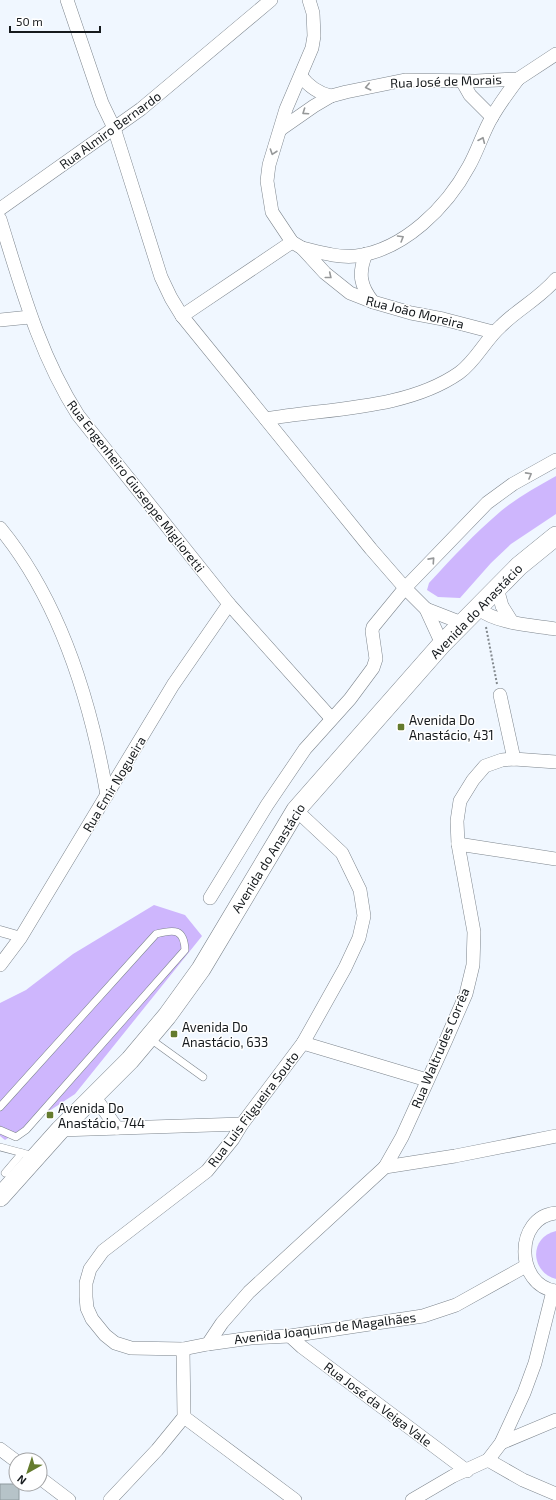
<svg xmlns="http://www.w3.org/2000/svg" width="556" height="1500" font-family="'Exo 2',sans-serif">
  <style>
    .green { fill: #ceb6fd }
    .building { fill: #b6c3c8; stroke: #8f9b9f }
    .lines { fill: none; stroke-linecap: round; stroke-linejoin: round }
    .service-casing { stroke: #7d858d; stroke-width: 8 }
    .pedestrian-casing { stroke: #7d858d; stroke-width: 11 }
    .minor-casing { stroke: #7d858d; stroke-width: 14 }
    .secondary-casing { stroke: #7d858d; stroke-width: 20 }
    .path { stroke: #83898e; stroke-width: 2; stroke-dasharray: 2 2; stroke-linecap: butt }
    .service { stroke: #fff; stroke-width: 7 }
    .pedestrian { stroke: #fff; stroke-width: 10 }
    .minor { stroke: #fff; stroke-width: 13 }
    .secondary { stroke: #fff; stroke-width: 19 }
    .oneway { stroke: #969899 }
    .poi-dot { fill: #647b2d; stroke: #fff; stroke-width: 1.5 }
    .labels { text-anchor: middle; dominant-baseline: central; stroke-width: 3; stroke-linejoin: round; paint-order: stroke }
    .street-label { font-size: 13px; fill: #161a1d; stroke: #fff }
    .poi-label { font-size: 13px; fill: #161a1d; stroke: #fff; text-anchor: start }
  </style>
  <rect width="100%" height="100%" fill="#f0f7ff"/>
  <g class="green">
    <path d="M556 476V514L511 544 491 563 460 598 438 597 427 590 429 583C452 558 475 533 501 511 518 497 537 487 556 476Z"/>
    <polygon points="154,905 185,915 202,936 75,1094 5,1140 0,1136 0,1003 26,990 73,954"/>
    <path d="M556 1231V1279C530 1272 529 1237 556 1231Z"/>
  </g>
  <rect class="building" x="0" y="1484" width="19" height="16"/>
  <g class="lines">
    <g class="service-casing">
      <g id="service">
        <polyline points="149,1038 203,1077"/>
        <path d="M0 1107 156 934C175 929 184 929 185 950L26 1130 16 1137 0 1130"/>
        <polyline points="0,1147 34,1156"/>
        <polyline points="5,1173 22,1153"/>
      </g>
    </g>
    <g class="pedestrian-casing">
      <polyline id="pedestrian" points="0,931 21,937"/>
    </g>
    <g class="minor-casing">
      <g id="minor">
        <polyline points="67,0 102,103 114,128 161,277 171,298 182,316 371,549 405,588 426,609 442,644"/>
        <polyline points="309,0 313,13 314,36 312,48 286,109 269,165 267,181 272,212 292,242 302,248 325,273 350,293 373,302 411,313 443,319 493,332"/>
        <path d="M301 76C309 87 318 93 331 96"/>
        <polyline points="462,81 470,95 492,117"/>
        <polyline points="281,129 314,106 331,96 346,92 405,80 476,81 518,79 556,54"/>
        <polyline points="0,209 141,109 271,0"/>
        <path d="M0 219C21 286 39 354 78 415L229 604 331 718"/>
        <path d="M302 248C319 252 338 258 356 256 404 250 447 207 469 166 478 150 483 132 492 117 500 103 509 91 518 79"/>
        <path d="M366 254C358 273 360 286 373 302"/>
        <polyline points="182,316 292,242"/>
        <polyline points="0,320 30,317"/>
        <path d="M266 419C327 408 406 410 459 373 476 361 485 340 501 326 519 308 539 299 556 279"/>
        <path d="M0 528C60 601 91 703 107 795"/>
        <polyline points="497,588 502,606 512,622"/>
        <path d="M477 608C498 624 530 625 556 629"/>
        <polyline points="426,609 462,623"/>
        <polyline points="500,695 514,759"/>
        <polyline points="296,810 342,853 360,890 364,916 359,938 345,968 303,1043 242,1124 233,1139 207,1171 103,1251 90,1269 86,1283 86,1297 87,1308 92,1319 105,1335 115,1343 131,1348 183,1349 208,1344 251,1338 290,1336 423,1316 456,1305 526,1266"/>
        <polyline points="458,844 556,859"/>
        <polyline points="210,898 267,805 305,749 350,699 373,668 376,659 372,631 373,627 405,588 487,503 513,484 556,460"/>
        <polyline points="0,965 21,937 173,685 229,604"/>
        <polyline points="303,1043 427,1080"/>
        <polyline points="94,1096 117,1128"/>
        <polyline points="60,1130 242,1124"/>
        <polyline points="385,1167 402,1137 446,1040 466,994 473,965 474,932 458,844 457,821 460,801 473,780 485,766 502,760 514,759 556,762"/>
        <path d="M556 1213C514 1217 515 1286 556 1291"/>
        <polyline points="290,1336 302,1347 467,1471"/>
        <polyline points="208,1344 222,1323 249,1292 385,1167 455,1156 556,1136"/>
        <polyline points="184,1417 295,1500"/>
        <polyline points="501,1443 556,1420"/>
        <polyline points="0,1449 16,1461"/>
        <polyline points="488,1460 523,1480 556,1494"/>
        <polyline points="40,1478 69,1500"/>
        <polyline points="110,1500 157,1450 184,1417 183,1349"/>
        <polyline points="412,1500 453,1476 488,1460 501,1443 524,1393 535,1363 553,1291"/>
      </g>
    </g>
    <g class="secondary-casing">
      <polyline id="secondary" points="0,1197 60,1130 130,1060 167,1016 201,969 296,810 442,644 519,566 556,536"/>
    </g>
    <polyline class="path" points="486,627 497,684"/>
    <use href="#service" class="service"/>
    <use href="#pedestrian" class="pedestrian"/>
    <use href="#minor" class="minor"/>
    <use href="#secondary" class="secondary"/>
  </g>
  <defs><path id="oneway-chevron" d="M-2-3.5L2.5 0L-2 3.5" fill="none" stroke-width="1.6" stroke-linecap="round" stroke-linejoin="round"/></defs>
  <g class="oneway">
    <use href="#oneway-chevron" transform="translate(368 87) rotate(167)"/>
    <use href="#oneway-chevron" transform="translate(305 112) rotate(146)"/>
    <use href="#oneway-chevron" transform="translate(482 140) rotate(-67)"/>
    <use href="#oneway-chevron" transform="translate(273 152) rotate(109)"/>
    <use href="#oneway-chevron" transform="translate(401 238) rotate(-31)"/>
    <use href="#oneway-chevron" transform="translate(329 276) rotate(39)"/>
    <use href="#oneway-chevron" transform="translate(529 475) rotate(-29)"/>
    <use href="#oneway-chevron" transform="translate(432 560) rotate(-48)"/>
  </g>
  <g class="poi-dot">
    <rect x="397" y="723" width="8" height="8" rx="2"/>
    <rect x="170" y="1030" width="8" height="8" rx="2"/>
    <rect x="46" y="1111" width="8" height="8" rx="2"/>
  </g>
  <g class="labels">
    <g class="street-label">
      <text transform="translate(446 81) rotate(-2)">Rua José de Morais</text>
      <text transform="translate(110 130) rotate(-36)">Rua Almiro Bernardo</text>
      <text transform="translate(415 312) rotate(14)">Rua João Moreira</text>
      <text transform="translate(136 486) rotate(52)">Rua Engenheiro Giuseppe Miglioretti</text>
      <text transform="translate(476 611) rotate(-46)">Avenida do Anastácio</text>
      <text transform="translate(114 784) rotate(-59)">Rua Emir Nogueira</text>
      <text transform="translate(268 858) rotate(-58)">Avenida do Anastácio</text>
      <text transform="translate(440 1048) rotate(-67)">Rua Waltrudes Corrêa</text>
      <text transform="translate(253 1109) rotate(-53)">Rua Luis Filgueira Souto</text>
      <text transform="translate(325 1328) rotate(-7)">Avenida Joaquim de Magalhães</text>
      <text transform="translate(378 1404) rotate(37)">Rua José da Veiga Vale</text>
    </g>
    <g class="poi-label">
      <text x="409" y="720">Avenida Do<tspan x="409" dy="15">Anastácio, 431</tspan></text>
      <text x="182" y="1027">Avenida Do<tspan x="182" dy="15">Anastácio, 633</tspan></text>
      <text x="58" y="1108">Avenida Do<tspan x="58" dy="15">Anastácio, 744</tspan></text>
    </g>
  </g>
  <g transform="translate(28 1472) rotate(219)"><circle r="19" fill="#ffffff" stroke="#a2a3a5"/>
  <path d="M0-3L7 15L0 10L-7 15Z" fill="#647b2d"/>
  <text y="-6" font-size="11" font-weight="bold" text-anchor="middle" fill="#161a1d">N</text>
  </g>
  <path d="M10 26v6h90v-6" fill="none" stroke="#161a1d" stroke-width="2"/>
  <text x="16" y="26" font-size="12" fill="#161a1d" stroke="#ffffff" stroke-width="3" paint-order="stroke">50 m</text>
</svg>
